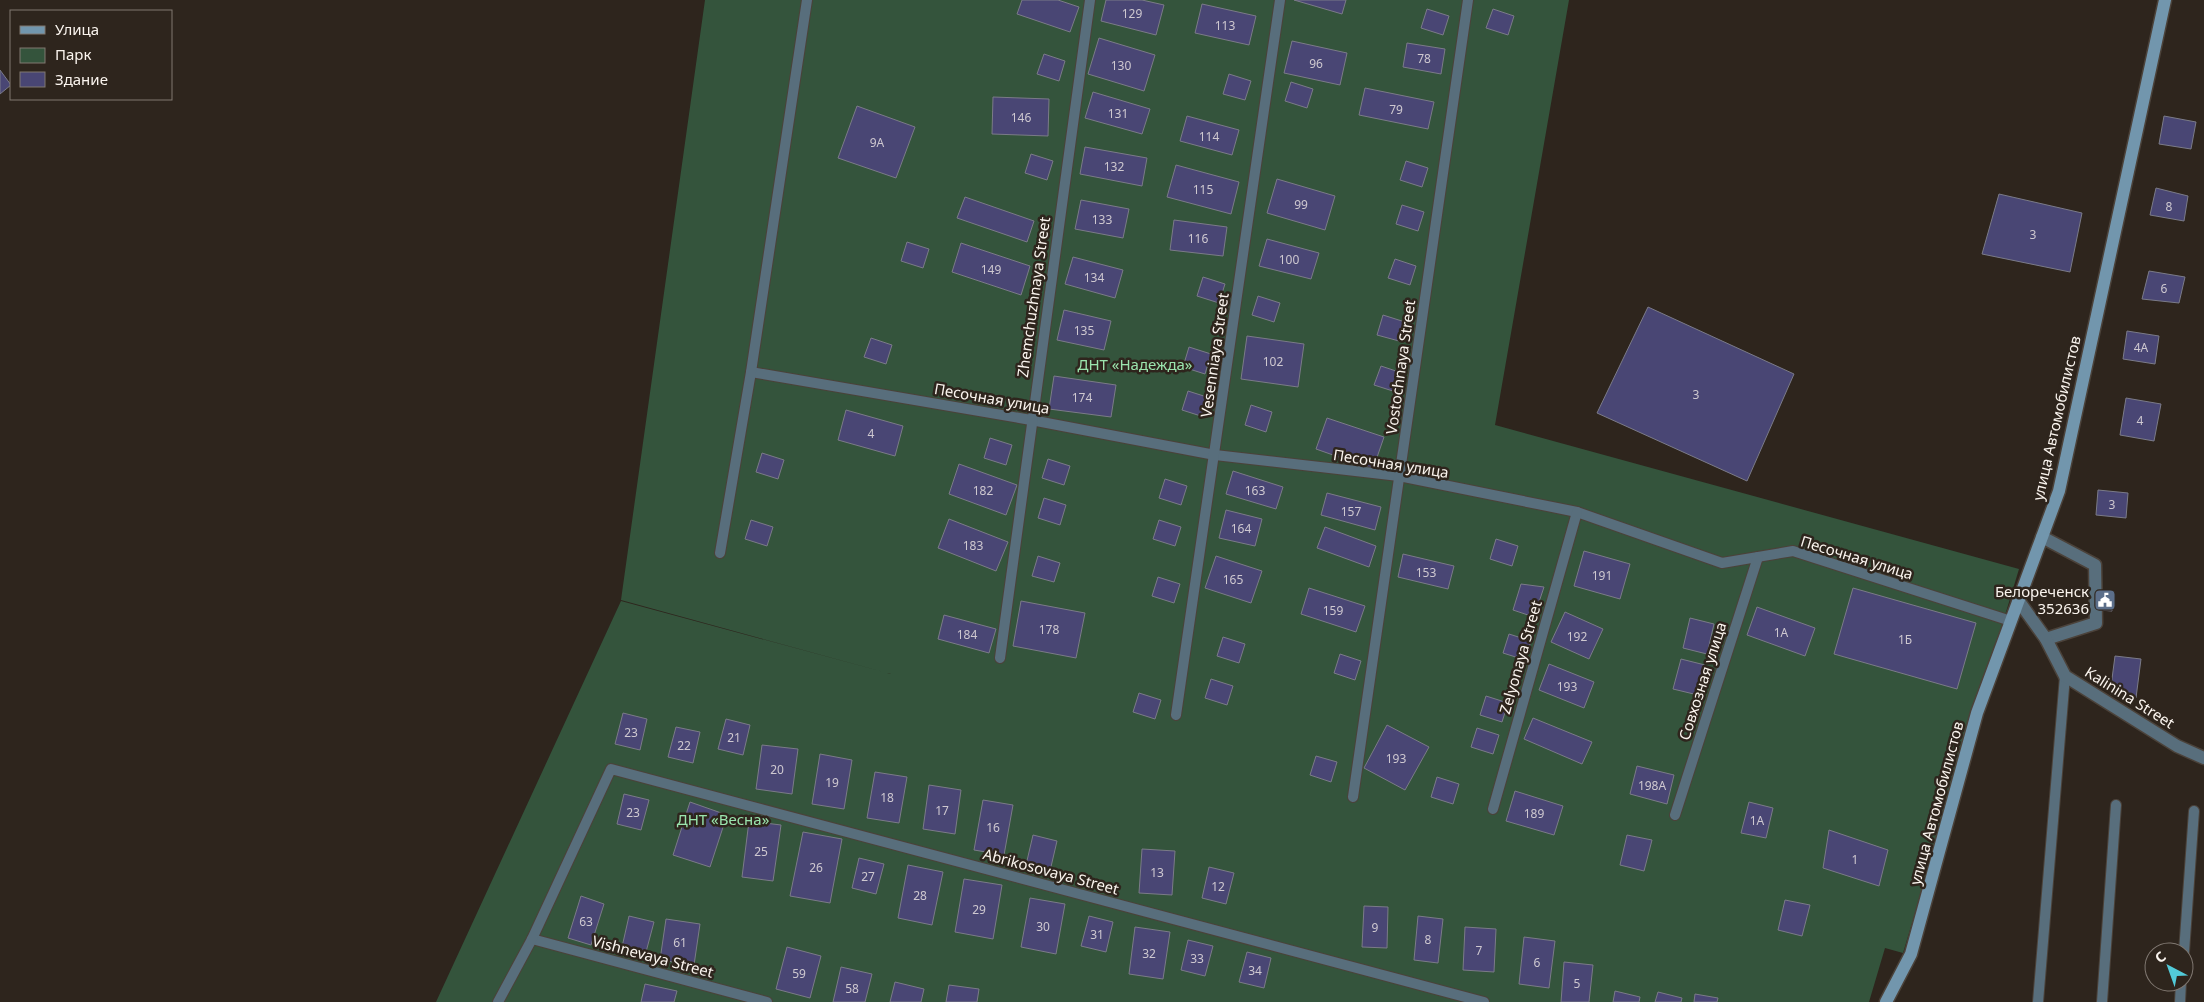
<svg xmlns="http://www.w3.org/2000/svg" width="2204" height="1002" font-family="'Noto Sans',sans-serif">
  <style>
    .green { fill: #34543c }
    .building { fill: #494674; stroke: #7b7b88 }
    .lines { fill: none; stroke-linecap: round; stroke-linejoin: round }
    .lane-casing { stroke: #4b423a; stroke-width: 12 }
    .street-casing { stroke: #4b423a; stroke-width: 15 }
    .secondary-casing { stroke: #4b423a; stroke-width: 15 }
    .lane { stroke: #586e7c; stroke-width: 10 }
    .street { stroke: #586e7c; stroke-width: 12 }
    .secondary { stroke: #7296ad; stroke-width: 12 }
    .labels { text-anchor: middle; dominant-baseline: central; stroke-width: 5; stroke-linejoin: round; paint-order: stroke }
    .number-label { font-size: 12px; fill: #cec8d0 }
    .street-label { font-size: 15px; fill: #faf4ee; stroke: #2e251d }
    .park-label { font-size: 15px; fill: #9ae4ad; stroke: #2e251d }
    .poi-label { font-size: 15px; fill: #faf4ee; stroke: #2e251d; text-anchor: end }
  </style>
  <rect width="100%" height="100%" fill="#2e251d"/>
  <polygon class="green" points="705,0 1569,0 1495,425 2019,569 1903,953 1885,948 1869,1002 436,1002 621,601 891,674 621,600"/>
  <g class="building">
    <polygon points="1022,0 1058,0 1079,7 1070,32 1017,14"/>
    <polygon points="1106,0 1142,0 1164,5 1156,35 1101,21"/>
    <polygon points="1294,0 1346,0 1342,14"/>
    <polygon points="1202,4 1256,16 1249,45 1195,33"/>
    <polygon points="1427,9 1449,16 1443,35 1421,28"/>
    <polygon points="1493,9 1514,16 1508,35 1486,28"/>
    <polygon points="1099,38 1155,55 1144,91 1088,74"/>
    <polygon points="1292,41 1347,53 1340,85 1284,73"/>
    <polygon points="1407,43 1445,49 1441,74 1403,67"/>
    <polygon points="1044,54 1065,61 1059,81 1037,74"/>
    <polygon points="0,70 11,85 0,94"/>
    <polygon points="1229,74 1251,81 1245,100 1223,94"/>
    <polygon points="1291,82 1313,89 1307,108 1285,101"/>
    <polygon points="1365,88 1434,102 1428,129 1359,115"/>
    <polygon points="1093,92 1150,109 1142,134 1085,118"/>
    <polygon points="993,97 1049,99 1048,136 992,134"/>
    <polygon points="857,106 915,127 896,178 838,158"/>
    <polygon points="1187,116 1239,130 1232,155 1180,141"/>
    <polygon points="2164,116 2196,122 2191,149 2159,144"/>
    <polygon points="1085,147 1147,158 1142,186 1080,174"/>
    <polygon points="1031,154 1053,161 1047,180 1025,173"/>
    <polygon points="1406,161 1428,168 1422,187 1400,180"/>
    <polygon points="1176,165 1239,182 1231,214 1167,197"/>
    <polygon points="1277,179 1335,196 1325,230 1267,213"/>
    <polygon points="2156,188 2188,196 2184,221 2150,215"/>
    <polygon points="1999,194 2082,213 2070,272 1982,254"/>
    <polygon points="965,197 1034,221 1027,242 957,218"/>
    <polygon points="1081,200 1129,209 1123,238 1075,229"/>
    <polygon points="1402,205 1424,212 1418,231 1396,224"/>
    <polygon points="1174,220 1227,227 1223,256 1170,250"/>
    <polygon points="1267,239 1319,253 1311,279 1259,266"/>
    <polygon points="907,242 929,249 923,268 901,261"/>
    <polygon points="961,243 1030,266 1021,295 952,272"/>
    <polygon points="1073,257 1123,270 1115,298 1065,284"/>
    <polygon points="1395,259 1416,266 1410,285 1388,278"/>
    <polygon points="2149,271 2185,277 2179,303 2142,299"/>
    <polygon points="1203,277 1225,284 1219,303 1197,296"/>
    <polygon points="1258,296 1280,303 1274,322 1252,315"/>
    <polygon points="1648,307 1794,374 1747,481 1597,413"/>
    <polygon points="1064,310 1111,321 1104,350 1057,340"/>
    <polygon points="1383,315 1405,322 1399,341 1377,335"/>
    <polygon points="2127,331 2159,336 2155,364 2123,359"/>
    <polygon points="1247,336 1304,344 1298,387 1241,379"/>
    <polygon points="871,338 892,345 886,364 864,357"/>
    <polygon points="1189,347 1211,354 1205,374 1183,367"/>
    <polygon points="1381,366 1402,373 1396,392 1374,385"/>
    <polygon points="1054,376 1116,385 1111,417 1049,409"/>
    <polygon points="1188,391 1210,398 1204,417 1182,410"/>
    <polygon points="2126,398 2161,404 2154,441 2120,435"/>
    <polygon points="1251,405 1272,412 1266,432 1245,425"/>
    <polygon points="846,410 903,426 895,456 838,440"/>
    <polygon points="1327,418 1384,437 1373,469 1316,449"/>
    <polygon points="990,438 1012,445 1006,465 984,458"/>
    <polygon points="762,453 784,460 778,479 756,472"/>
    <polygon points="1048,459 1070,466 1064,485 1042,478"/>
    <polygon points="959,464 1017,485 1006,515 949,494"/>
    <polygon points="1233,471 1283,487 1276,509 1226,494"/>
    <polygon points="1165,479 1187,486 1181,505 1159,498"/>
    <polygon points="2098,490 2128,493 2126,518 2096,515"/>
    <polygon points="1327,493 1381,507 1375,530 1321,515"/>
    <polygon points="1044,498 1066,505 1060,525 1038,518"/>
    <polygon points="1226,510 1262,519 1255,546 1219,538"/>
    <polygon points="949,519 1008,542 996,571 938,548"/>
    <polygon points="751,520 773,527 767,546 745,539"/>
    <polygon points="1159,520 1181,527 1175,546 1153,539"/>
    <polygon points="1325,527 1376,546 1369,567 1317,548"/>
    <polygon points="1496,539 1518,546 1512,566 1490,559"/>
    <polygon points="1584,551 1630,564 1620,599 1574,586"/>
    <polygon points="1403,554 1454,566 1448,589 1398,577"/>
    <polygon points="1038,556 1060,563 1054,582 1032,576"/>
    <polygon points="1216,556 1262,571 1251,603 1205,588"/>
    <polygon points="1158,577 1180,584 1174,603 1152,596"/>
    <polygon points="1521,584 1544,587 1534,617 1513,610"/>
    <polygon points="1309,588 1365,606 1356,632 1301,614"/>
    <polygon points="1853,588 1976,623 1957,689 1834,654"/>
    <polygon points="2101,591 2112,592 2112,611 2100,610"/>
    <polygon points="1021,601 1085,613 1076,658 1013,646"/>
    <polygon points="1757,607 1815,628 1805,656 1747,635"/>
    <polygon points="1565,612 1603,629 1589,659 1551,642"/>
    <polygon points="944,615 996,629 989,653 938,639"/>
    <polygon points="1690,618 1714,624 1707,654 1683,648"/>
    <polygon points="1509,634 1531,641 1525,660 1503,653"/>
    <polygon points="1223,637 1245,644 1239,663 1217,656"/>
    <polygon points="1340,654 1361,661 1355,680 1334,673"/>
    <polygon points="2115,656 2141,659 2136,698 2110,694"/>
    <polygon points="1681,659 1705,665 1698,695 1673,689"/>
    <polygon points="1549,664 1594,682 1584,708 1539,690"/>
    <polygon points="1211,679 1233,686 1227,705 1205,698"/>
    <polygon points="1139,693 1161,700 1155,719 1133,712"/>
    <polygon points="1486,696 1508,703 1502,722 1480,715"/>
    <polygon points="623,713 647,719 640,750 615,744"/>
    <polygon points="1533,718 1592,742 1582,764 1524,739"/>
    <polygon points="726,719 750,725 743,755 718,749"/>
    <polygon points="1387,725 1429,747 1405,790 1364,768"/>
    <polygon points="676,727 700,732 693,763 668,757"/>
    <polygon points="1477,728 1499,735 1493,754 1471,747"/>
    <polygon points="762,745 798,749 792,794 756,789"/>
    <polygon points="820,754 852,760 844,809 812,804"/>
    <polygon points="1316,756 1337,762 1331,782 1310,775"/>
    <polygon points="1637,766 1674,775 1667,804 1630,794"/>
    <polygon points="875,772 907,777 899,823 867,818"/>
    <polygon points="1437,777 1459,784 1453,804 1431,797"/>
    <polygon points="929,785 961,790 955,834 923,829"/>
    <polygon points="1515,791 1563,806 1554,835 1506,821"/>
    <polygon points="624,794 649,800 641,830 617,824"/>
    <polygon points="983,800 1013,805 1004,855 974,850"/>
    <polygon points="690,802 727,815 710,867 673,855"/>
    <polygon points="1749,802 1773,808 1766,838 1741,833"/>
    <polygon points="749,821 781,825 773,881 742,877"/>
    <polygon points="1829,830 1888,850 1879,886 1823,868"/>
    <polygon points="803,832 842,839 830,903 790,896"/>
    <polygon points="1033,835 1057,841 1050,871 1026,865"/>
    <polygon points="1627,835 1652,840 1644,871 1620,865"/>
    <polygon points="1142,849 1175,851 1172,895 1139,893"/>
    <polygon points="859,858 884,864 876,894 852,888"/>
    <polygon points="908,865 943,872 932,925 898,918"/>
    <polygon points="1209,867 1234,873 1226,904 1202,898"/>
    <polygon points="964,879 1002,885 993,939 955,932"/>
    <polygon points="581,896 604,904 591,945 568,938"/>
    <polygon points="1030,898 1065,904 1056,954 1021,947"/>
    <polygon points="1785,900 1810,905 1802,936 1778,930"/>
    <polygon points="1364,906 1388,907 1387,948 1362,947"/>
    <polygon points="629,916 654,922 646,952 622,947"/>
    <polygon points="1089,916 1113,922 1106,952 1081,946"/>
    <polygon points="1418,916 1443,919 1438,963 1414,960"/>
    <polygon points="666,919 700,924 694,965 660,960"/>
    <polygon points="1135,927 1170,932 1163,979 1129,974"/>
    <polygon points="1465,927 1496,929 1494,972 1463,970"/>
    <polygon points="1524,937 1555,941 1549,988 1519,984"/>
    <polygon points="1188,940 1213,946 1205,976 1181,970"/>
    <polygon points="787,947 821,956 810,998 776,989"/>
    <polygon points="1247,952 1271,958 1264,988 1239,982"/>
    <polygon points="1564,962 1593,965 1589,1002 1561,1002"/>
    <polygon points="841,967 872,974 865,1002 833,1002"/>
    <polygon points="895,982 924,989 921,1002 890,1002"/>
    <polygon points="645,984 677,991 674,1002 641,1002"/>
    <polygon points="949,985 979,989 977,1002 946,1002"/>
    <polygon points="1615,991 1640,997 1639,1002 1613,1002"/>
    <polygon points="1658,992 1682,998 1681,1002 1655,1002"/>
    <polygon points="1695,994 1718,998 1717,1002 1694,1002"/>
  </g>
  <g class="lines">
    <g class="lane-casing">
      <g id="lane">
        <polyline points="751,372 1031,420 1215,455 1399,476 1577,512 1722,563 1793,551 2011,621"/>
        <polyline points="720,553 751,372 807,0"/>
        <polyline points="1000,658 1090,0"/>
        <polyline points="1176,715 1280,0"/>
        <polyline points="1353,797 1468,0"/>
        <polyline points="1493,809 1577,512"/>
        <polyline points="1675,815 1758,557"/>
        <polyline points="532,939 767,1002"/>
        <polyline points="2184,952 2194,811"/>
        <polyline points="498,1002 532,939 611,769 1484,1002"/>
        <polyline points="2038,1002 2065,676"/>
        <polyline points="2102,1002 2116,805"/>
        <polyline points="2180,1002 2181,982"/>
      </g>
    </g>
    <g class="street-casing">
      <g id="street">
        <polyline points="2042,537 2095,565 2096,623 2046,639"/>
        <polyline points="2018,600 2046,639 2065,676 2177,746 2204,758"/>
      </g>
    </g>
    <g class="secondary-casing">
      <polyline id="secondary" points="1886,1002 1911,954 1977,713 2059,491 2165,0"/>
    </g>
    <use href="#lane" class="lane"/>
    <use href="#street" class="street"/>
    <use href="#secondary" class="secondary"/>
  </g>
  <defs>
    <g id="civic-square" transform="scale(1.125)"><rect x="-9" y="-9" width="18" height="18" rx="4" fill="#5c6f8a" stroke="#2e251d"/><path d="M-.6-6.5H3V-4.5H.6V-3L4-1V1h2V6H-6V1h2V-1L-.6-3ZM-1.2 2.5V6h2.4V2.5Z" fill="#fff"/></g>
  </defs>
  <g fill-rule="evenodd">
    <use href="#civic-square" x="2105" y="600"/>
  </g>
  <g class="labels">
    <g class="number-label">
      <text x="1132" y="13">129</text>
      <text x="1225" y="25">113</text>
      <text x="1424" y="58">78</text>
      <text x="1316" y="63">96</text>
      <text x="1121" y="65">130</text>
      <text x="1396" y="109">79</text>
      <text x="1118" y="113">131</text>
      <text x="1021" y="117">146</text>
      <text x="1209" y="136">114</text>
      <text x="877" y="142">9А</text>
      <text x="1114" y="166">132</text>
      <text x="1203" y="189">115</text>
      <text x="1301" y="204">99</text>
      <text x="2169" y="206">8</text>
      <text x="1102" y="219">133</text>
      <text x="2033" y="234">3</text>
      <text x="1198" y="238">116</text>
      <text x="1289" y="259">100</text>
      <text x="991" y="269">149</text>
      <text x="1094" y="277">134</text>
      <text x="2164" y="288">6</text>
      <text x="1084" y="330">135</text>
      <text x="2141" y="347">4А</text>
      <text x="1273" y="361">102</text>
      <text x="1696" y="394">3</text>
      <text x="1082" y="397">174</text>
      <text x="2140" y="420">4</text>
      <text x="871" y="433">4</text>
      <text x="983" y="490">182</text>
      <text x="1255" y="490">163</text>
      <text x="2112" y="504">3</text>
      <text x="1351" y="511">157</text>
      <text x="1241" y="528">164</text>
      <text x="973" y="545">183</text>
      <text x="1426" y="572">153</text>
      <text x="1602" y="575">191</text>
      <text x="1233" y="579">165</text>
      <text x="1333" y="610">159</text>
      <text x="1049" y="629">178</text>
      <text x="1781" y="632">1А</text>
      <text x="967" y="634">184</text>
      <text x="1577" y="636">192</text>
      <text x="1905" y="639">1Б</text>
      <text x="1567" y="686">193</text>
      <text x="631" y="732">23</text>
      <text x="734" y="737">21</text>
      <text x="684" y="745">22</text>
      <text x="1396" y="758">193</text>
      <text x="777" y="769">20</text>
      <text x="832" y="782">19</text>
      <text x="1652" y="785">198А</text>
      <text x="887" y="797">18</text>
      <text x="942" y="810">17</text>
      <text x="633" y="812">23</text>
      <text x="1534" y="813">189</text>
      <text x="1757" y="820">1А</text>
      <text x="993" y="827">16</text>
      <text x="761" y="851">25</text>
      <text x="1855" y="859">1</text>
      <text x="816" y="867">26</text>
      <text x="1157" y="872">13</text>
      <text x="868" y="876">27</text>
      <text x="1218" y="886">12</text>
      <text x="920" y="895">28</text>
      <text x="979" y="909">29</text>
      <text x="586" y="921">63</text>
      <text x="1043" y="926">30</text>
      <text x="1375" y="927">9</text>
      <text x="1097" y="934">31</text>
      <text x="1428" y="939">8</text>
      <text x="680" y="942">61</text>
      <text x="1479" y="950">7</text>
      <text x="1149" y="953">32</text>
      <text x="1197" y="958">33</text>
      <text x="1537" y="962">6</text>
      <text x="1255" y="970">34</text>
      <text x="799" y="973">59</text>
      <text x="1577" y="983">5</text>
      <text x="852" y="988">58</text>
    </g>
    <g class="street-label">
      <text transform="translate(1033 297) rotate(-82)">Zhemchuzhnaya Street</text>
      <text transform="translate(1214 355) rotate(-82)">Vesenniaya Street</text>
      <text transform="translate(1400 367) rotate(-82)">Vostochnaya Street</text>
      <text transform="translate(992 398) rotate(10)">Песочная улица</text>
      <text transform="translate(2056 418) rotate(-77)">улица Автомобилистов</text>
      <text transform="translate(1391 463) rotate(9)">Песочная улица</text>
      <text transform="translate(1857 557) rotate(17)">Песочная улица</text>
      <text transform="translate(1520 657) rotate(-74)">Zelyonaya Street</text>
      <text transform="translate(1702 681) rotate(-72)">Совхозная улица</text>
      <text transform="translate(2130 697) rotate(32)">Kalinina Street</text>
      <text transform="translate(1936 803) rotate(-75)">улица Автомобилистов</text>
      <text transform="translate(1051 871) rotate(15)">Abrikosovaya Street</text>
      <text transform="translate(653 956) rotate(15)">Vishnevaya Street</text>
    </g>
    <g class="park-label">
      <text x="1135" y="364">ДНТ «Надежда»</text>
      <text x="723" y="819">ДНТ «Весна»</text>
    </g>
    <g class="poi-label">
      <text x="2089" y="591">Белореченск<tspan x="2089" dy="17">352636</tspan></text>
    </g>
  </g>
  <rect x="10" y="10" width="162" height="90" fill="#2e251d" stroke="#807871"/>
  <rect x="20" y="26" width="25" height="8" fill="#7296ad" stroke="#807871"/>
  <text x="55" y="35" font-size="15" fill="#faf4ee">Улица</text>
  <rect x="20" y="48" width="25" height="15" fill="#34543c" stroke="#807871"/>
  <text x="55" y="60" font-size="15" fill="#faf4ee">Парк</text>
  <rect x="20" y="72" width="25" height="15" fill="#494674" stroke="#807871"/>
  <text x="55" y="85" font-size="15" fill="#faf4ee">Здание</text>
  <g transform="translate(2169 967) rotate(319)"><circle r="24" fill="#2e251d" stroke="#807871"/>
  <path d="M0-4L9 19L0 12L-9 19Z" fill="#52cbd9"/>
  <text y="-8" font-size="14" font-weight="bold" text-anchor="middle" fill="#faf4ee">С</text>
  </g>
</svg>
